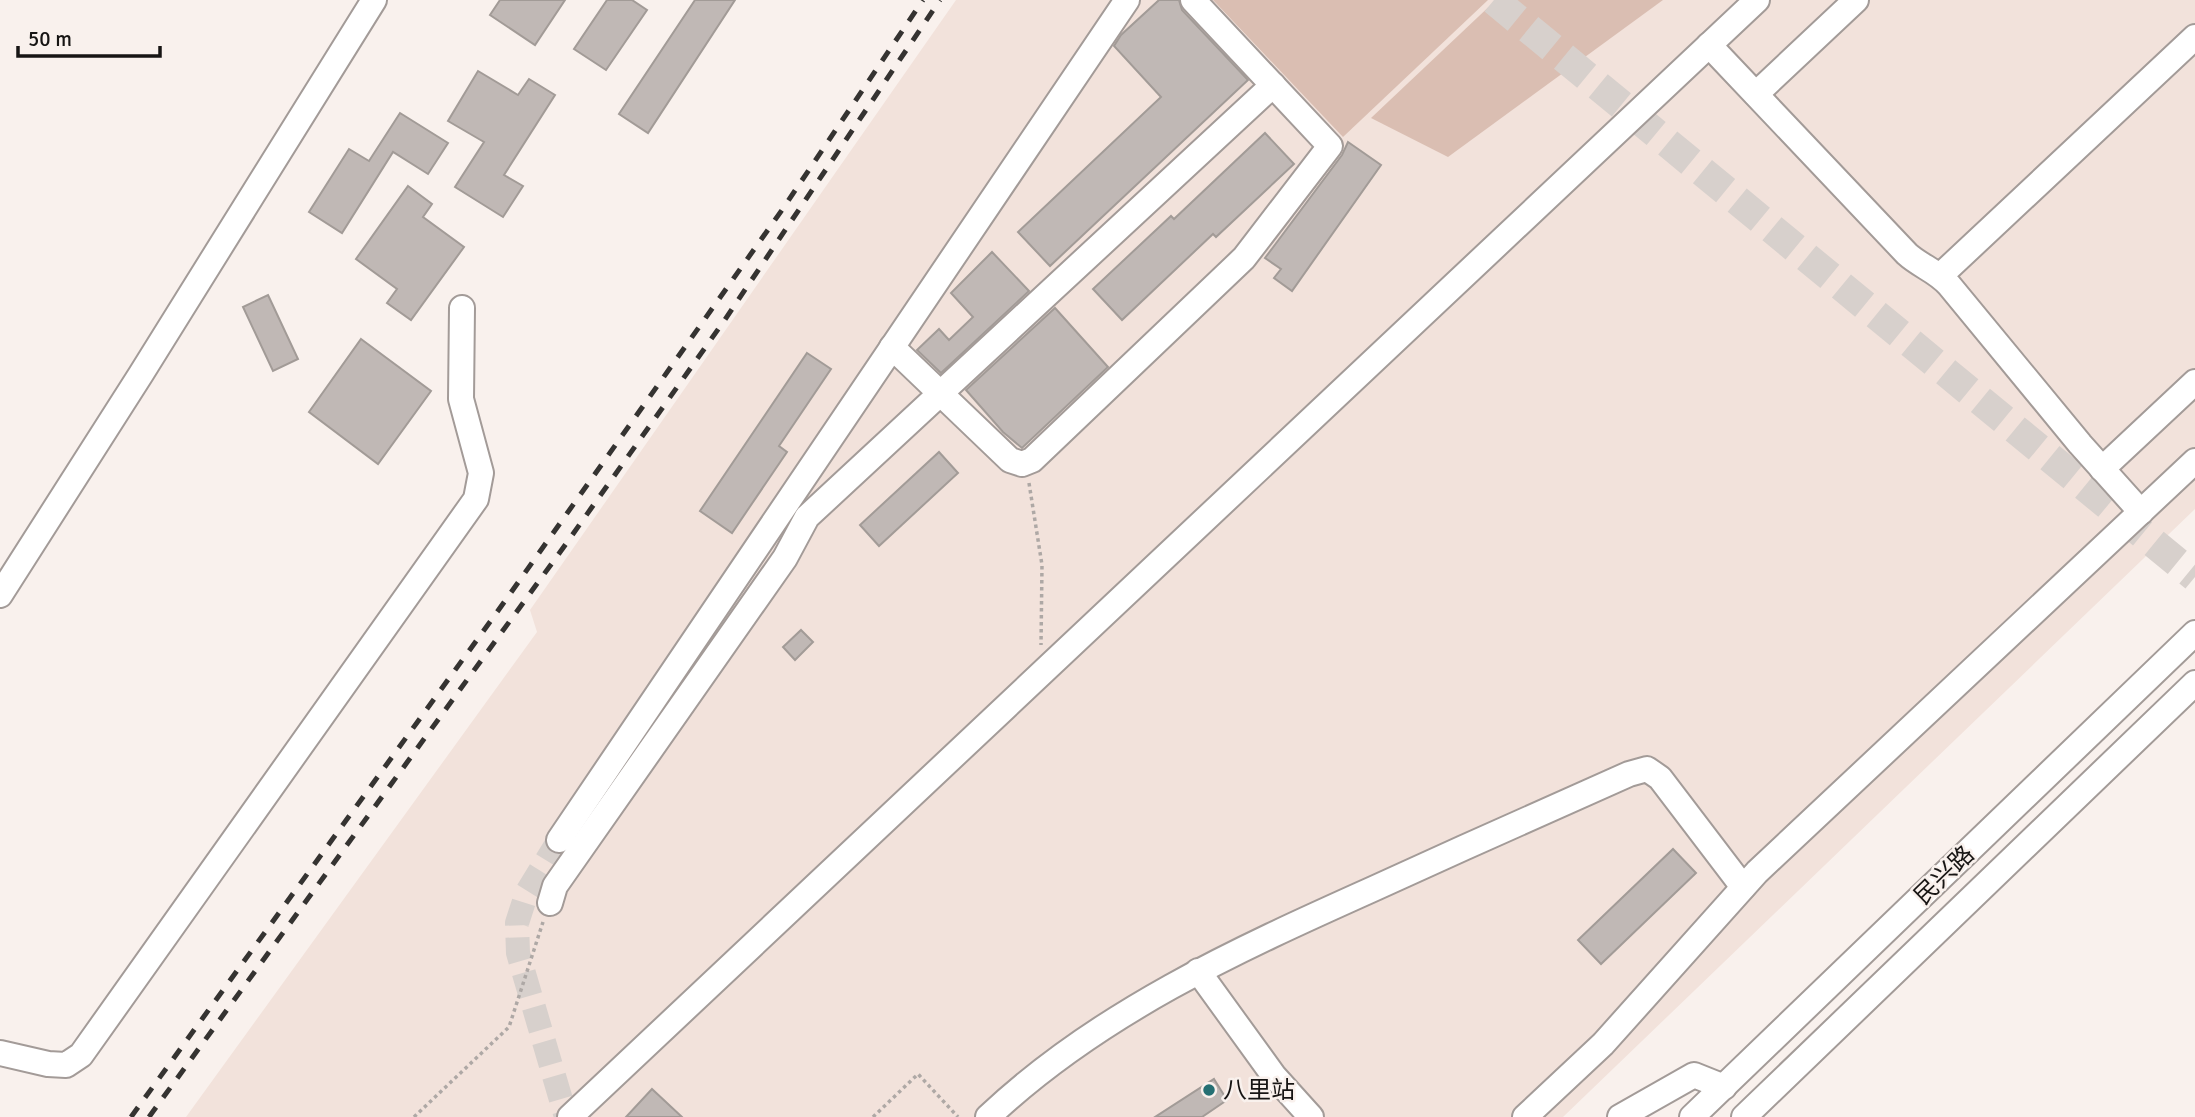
<svg xmlns="http://www.w3.org/2000/svg" width="2195" height="1117" font-family="Signika,'Noto Sans SC',sans-serif">
  <style>
    .built { fill: #f2e2db }
    .green { fill: #dabeb2 }
    .building { fill: #c0b8b5; stroke: #a29b97; stroke-width: 2 }
    .lines { fill: none; stroke-linecap: round; stroke-linejoin: round }
    .minor-tunnel { stroke: #d7d0cc; stroke-width: 24; stroke-dasharray: 24 12; stroke-linecap: butt }
    .major-tunnel { stroke: #d7d0cc; stroke-width: 30; stroke-dasharray: 30 15; stroke-linecap: butt }
    .minor-casing { stroke: #a39b98; stroke-width: 28 }
    .path { stroke: #aea8a5; stroke-width: 3.5; stroke-dasharray: 3.5 3.5; stroke-linecap: butt }
    .minor { stroke: #fff; stroke-width: 24 }
    .rail { stroke: #353331; stroke-width: 5; stroke-dasharray: 12 12; stroke-linecap: butt }
    .poi-dot { fill: #246f73; stroke: #f9f1ed; stroke-width: 2.5 }
    .labels { text-anchor: middle; dominant-baseline: central; stroke-width: 5; stroke-linejoin: round; paint-order: stroke }
    .street-label { font-size: 24px; fill: #171514; stroke: #f9f1ed }
    .poi-label { font-size: 24px; fill: #171514; stroke: #f9f1ed; text-anchor: start }
  </style>
  <rect width="100%" height="100%" fill="#f9f1ed"/>
  <polygon class="built" points="956,0 2195,0 2195,509 1563,1117 186,1117 537,632 530,610"/>
  <g class="green">
    <polygon points="1213,0 1488,0 1343,137"/>
    <polygon points="1496,0 1663,0 1448,157 1371,118"/>
  </g>
  <g class="building">
    <polygon points="500,0 565,0 535,45 490,15"/>
    <polygon points="607,0 632,0 647,10 606,70 574,49"/>
    <polygon points="695,0 735,0 648,133 619,114"/>
    <polygon points="1159,0 1179,0 1182,10 1248,80 1050,266 1018,232 1161,97 1114,46 1121,35"/>
    <polygon points="478,71 518,95 529,79 555,95 504,175 523,186 503,217 455,187 484,142 448,121"/>
    <polygon points="400,113 448,143 428,174 393,152 342,233 309,212 349,149 369,161"/>
    <polygon points="1265,133 1294,164 1216,237 1213,234 1122,320 1093,289 1171,216 1174,219"/>
    <polygon points="1348,142 1381,165 1292,291 1274,278 1281,269 1265,258 1342,155"/>
    <polygon points="408,186 432,204 423,217 464,247 411,320 387,303 397,289 356,259"/>
    <polygon points="992,252 1029,291 941,373 917,350 939,329 949,340 973,317 951,293"/>
    <polygon points="268,295 298,359 273,371 243,307"/>
    <polygon points="1055,308 1108,367 1022,448 1003,432 966,390"/>
    <polygon points="361,339 431,391 378,464 309,412"/>
    <polygon points="807,353 831,369 779,446 787,452 732,533 700,511"/>
    <polygon points="939,452 958,473 879,546 860,525"/>
    <polygon points="801,630 813,642 795,660 783,647"/>
    <polygon points="1673,849 1696,873 1601,964 1578,940"/>
    <polygon points="1214,1079 1227,1100 1202,1117 1155,1117"/>
    <polygon points="652,1089 682,1117 626,1117"/>
  </g>
  <g class="lines">
    <polyline class="minor-tunnel" points="559,840 527,892 517,923 518,953 566,1117"/>
    <polyline class="major-tunnel" points="1494,0 2195,577"/>
    <g class="minor-casing">
      <g id="minor">
        <path d="M1709 45 1907 254C1920 266 1937 271 1949 285L2080 444 2141 512"/>
        <polyline points="1756,94 1856,0"/>
        <polyline points="1941,275 2195,37"/>
        <polyline points="892,347 1010,460 1022,464 1032,460 1244,258 1330,146 1193,0"/>
        <polyline points="2102,469 2195,382"/>
        <polyline points="0,595 141,374 374,0"/>
        <polyline points="559,840 1127,0"/>
        <polyline points="550,903 555,886 785,558 807,517 1273,85"/>
        <polyline points="1198,971 1274,1076 1311,1117"/>
        <polyline points="0,1053 48,1064 66,1065 81,1055 476,499 481,473 461,399 462,308"/>
        <polyline points="570,1117 1757,0"/>
        <path d="M988 1117C1098 1013 1237 950 1373 889 1458 850 1544 812 1629 774L1647 769 1660 778 1743 887"/>
        <polyline points="1525,1117 1603,1044 1757,872 2195,461"/>
        <polyline points="1620,1117 1694,1075 1724,1087"/>
        <polyline points="1692,1117 2195,633"/>
        <polyline points="1744,1117 2195,683"/>
      </g>
    </g>
    <g class="path">
      <polyline points="1029,483 1042,565 1041,645"/>
      <polyline points="414,1117 509,1027 543,922"/>
      <polyline points="873,1117 918,1074 958,1117"/>
    </g>
    <use href="#minor" class="minor"/>
    <g class="rail">
      <polyline points="131,1117 495,615 782,210 923,0"/>
      <polyline points="149,1117 563,548 724,321 940,0"/>
    </g>
  </g>
  <circle class="poi-dot" cx="1209" cy="1090" r="7"/>
  <g class="labels">
    <g class="street-label">
      <text transform="translate(1944 875) rotate(-44)">民兴路</text>
    </g>
    <g class="poi-label">
      <text x="1223" y="1090">八里站</text>
    </g>
  </g>
  <path d="M18 46v10h142v-10" fill="none" stroke="#171514" stroke-width="3.5"/>
  <text x="28" y="46" font-size="21" fill="#171514" stroke="#f9f1ed" stroke-width="5" paint-order="stroke">50 m</text>
</svg>
